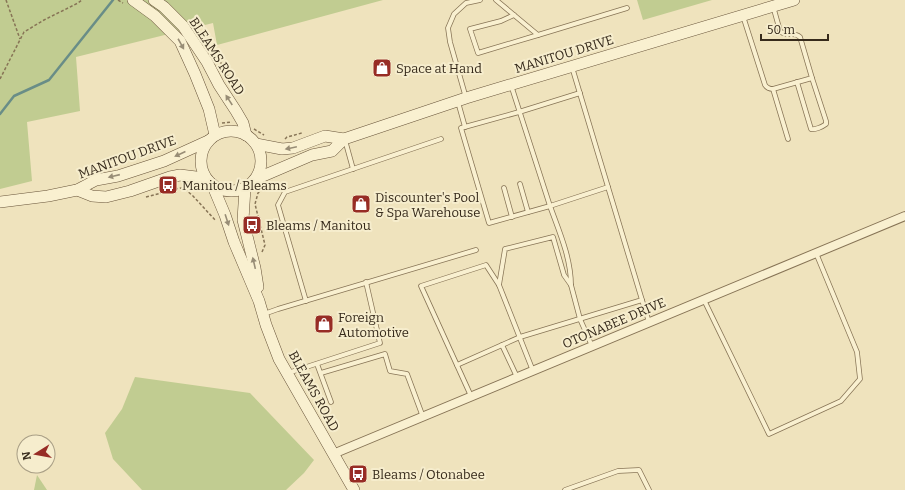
<svg xmlns="http://www.w3.org/2000/svg" width="905" height="490" font-family="Bitter,serif">
  <style>
    .green { fill: #c1cc91 }
    .lines { fill: none; stroke-linecap: round; stroke-linejoin: round }
    .stream { stroke: #698d87; stroke-width: 2.5 }
    .service-casing { stroke: #877456; stroke-width: 5.5 }
    .minor-casing { stroke: #877456; stroke-width: 10 }
    .secondary-casing { stroke: #68543a; stroke-width: 12 }
    .path { stroke: #877456; stroke-width: 1.5; stroke-dasharray: 3 2; stroke-linecap: butt }
    .service { stroke: #f9f0d0; stroke-width: 4 }
    .minor { stroke: #f9f0d0; stroke-width: 8 }
    .secondary { stroke: #f9f0d0; stroke-width: 11 }
    .oneway { fill: #988d76 }
    .labels { text-anchor: middle; dominant-baseline: central; stroke-width: 4; stroke-linejoin: round; paint-order: stroke }
    .street-label { font-size: 13px; fill: #362a1b; stroke: #f6edcd }
    .poi-label { font-size: 13px; fill: #362a1b; stroke: #f6edcd; text-anchor: start }
  </style>
  <rect width="100%" height="100%" fill="#efe3bd"/>
  <g class="green">
    <polygon points="0,0 383,0 217,45 213,23 76,57 80,111 27,122 32,181 0,189"/>
    <polygon points="637,0 712,0 643,20"/>
    <polygon points="135,377 250,393 314,460 304,473 286,490 142,490 113,459 105,433 122,409"/>
    <polygon points="37,475 47,490 34,490"/>
  </g>
  <g class="lines">
    <polyline class="stream" points="0,114 14,96 49,80 113,0"/>
    <g class="service-casing">
      <g id="service">
        <polyline points="496,0 538,35 627,8"/>
        <polyline points="514,15 501,21 470,29 478,53 538,35"/>
        <path d="M743 16 765 85C767 88 769 89 773 89L812 78 800 37C792 30 786 38 780 31L773 6"/>
        <path d="M797 82 811 129C815 130 822 127 826 124V121L812 78"/>
        <polyline points="511,85 550,206 608,187 572,67"/>
        <polyline points="773,89 788,139"/>
        <polyline points="466,98 450,42 448,28 454,14 466,3 480,0"/>
        <polyline points="458,102 465,127"/>
        <polyline points="345,140 353,169"/>
        <polyline points="520,184 528,212"/>
        <polyline points="504,188 512,217"/>
        <path d="M571 285C571 258 559 231 550 206L489 223 461 128 519 112 580 93"/>
        <polyline points="642,300 649,322"/>
        <polyline points="704,300 769,434 841,401 860,379 857,352 816,253"/>
        <polyline points="306,301 278,205 285,192 441,139"/>
        <polyline points="264,314 278,309 476,250"/>
        <polyline points="502,345 517,377"/>
        <polyline points="317,364 331,402"/>
        <polyline points="457,365 520,337 642,300 608,187"/>
        <polyline points="533,371 499,285 505,249 553,237 564,275 571,285 580,319 592,346"/>
        <polyline points="288,373 380,343 366,282"/>
        <polyline points="321,373 385,354 390,371 407,374 423,417"/>
        <polyline points="471,396 421,286 486,265 499,285"/>
        <polyline points="565,490 618,471 639,470 649,490"/>
      </g>
    </g>
    <g class="minor-casing">
      <polyline id="minor" points="333,454 905,216"/>
    </g>
    <g class="secondary-casing">
      <g id="secondary">
        <polyline points="133,0 155,16 180,41 195,74 209,109 215,135"/>
        <polyline points="154,0 164,7 183,26 207,62 219,85 236,111 243,123 246,135"/>
        <circle cx="231" cy="161" r="30"/>
        <polyline points="256,144 282,149 293,148 325,136 344,139"/>
        <polyline points="256,179 312,155 332,151 344,139 466,98 794,0"/>
        <polyline points="212,184 225,215 234,242 259,301 266,325 279,359 354,490"/>
        <polyline points="245,188 243,220 255,268 258,287"/>
        <polyline points="77,190 92,196 106,197 130,191 170,177 180,175 196,177 209,182"/>
        <polyline points="0,202 48,196 77,190 96,180 118,176 164,161 208,141"/>
      </g>
    </g>
    <g class="path">
      <polyline points="6,0 20,39"/>
      <polyline points="118,0 123,3"/>
      <polyline points="200,33 204,37 223,66 233,88"/>
      <polyline points="0,79 24,32 44,20 78,3 82,0"/>
      <polyline points="222,123 232,122"/>
      <polyline points="254,129 264,135"/>
      <polyline points="285,139 287,137 302,133"/>
      <polyline points="146,197 180,188 186,190 193,196 216,221"/>
      <polyline points="262,252 265,245 255,204 258,193 263,188 270,185"/>
    </g>
    <use href="#service" class="service"/>
    <use href="#minor" class="minor"/>
    <use href="#secondary" class="secondary"/>
  </g>
  <defs><path id="oneway-solid" d="M-6-.8H1V-3.2L6.5 0L1 3.2V.8H-6Z"/></defs>
  <g class="oneway">
    <use href="#oneway-solid" transform="translate(181 44) rotate(61)"/>
    <use href="#oneway-solid" transform="translate(229 100) rotate(-123)"/>
    <use href="#oneway-solid" transform="translate(291 148) rotate(168)"/>
    <use href="#oneway-solid" transform="translate(180 154) rotate(155)"/>
    <use href="#oneway-solid" transform="translate(114 176) rotate(167)"/>
    <use href="#oneway-solid" transform="translate(227 220) rotate(72)"/>
    <use href="#oneway-solid" transform="translate(254 263) rotate(-103)"/>
  </g>
  <defs>
    <g id="shop-square" transform="scale(1)"><rect x="-9" y="-9" width="18" height="18" rx="4" fill="#972c25" stroke="#f6edcd"/><path d="M-5-2.5h2.3a2.7 3.5 0 0 1 5.4 0H5L5.5 6h-11ZM-1.5-2.5h3a1.5 2.3 0 0 0-3 0Z" fill="#fff"/></g>
    <g id="bus-square" transform="scale(1)"><rect x="-9" y="-9" width="18" height="18" rx="4" fill="#972c25" stroke="#f6edcd"/><path d="M-5-6H5V4H4V6H2V4H-2V6H-4V4H-5ZM-3.5-4V0h7V-4ZM-3.5 1.2v1.5H-2V1.2ZM2 1.2v1.5H3.5V1.2Z" fill="#fff"/></g>
  </defs>
  <g fill-rule="evenodd">
    <use href="#shop-square" x="382" y="68"/>
    <use href="#bus-square" x="168" y="185"/>
    <use href="#shop-square" x="361" y="204"/>
    <use href="#bus-square" x="252" y="225"/>
    <use href="#shop-square" x="324" y="324"/>
    <use href="#bus-square" x="358" y="474"/>
  </g>
  <g class="labels">
    <g class="street-label">
      <text transform="translate(564 54) rotate(-17)">MANITOU DRIVE</text>
      <text transform="translate(217 56) rotate(57)">BLEAMS ROAD</text>
      <text transform="translate(127 157) rotate(-20)">MANITOU DRIVE</text>
      <text transform="translate(614 323) rotate(-23)">OTONABEE DRIVE</text>
      <text transform="translate(314 391) rotate(61)">BLEAMS ROAD</text>
    </g>
    <g class="poi-label">
      <text x="396" y="68">Space at Hand</text>
      <text x="182" y="185">Manitou / Bleams</text>
      <text x="375" y="197">Discounter's Pool<tspan x="375" dy="15">&amp; Spa Warehouse</tspan></text>
      <text x="266" y="225">Bleams / Manitou</text>
      <text x="338" y="317">Foreign<tspan x="338" dy="15">Automotive</tspan></text>
      <text x="372" y="474">Bleams / Otonabee</text>
    </g>
  </g>
  <g transform="translate(36 454) rotate(259)"><circle r="19" fill="#f6edcd" stroke="#a99f86"/>
  <path d="M0-3L7 15L0 10L-7 15Z" fill="#972c25"/>
  <text y="-6" font-size="11" font-weight="bold" text-anchor="middle" fill="#362a1b">N</text>
  </g>
  <path d="M761 34v6h67v-6" fill="none" stroke="#362a1b" stroke-width="2"/>
  <text x="767" y="34" font-size="12" fill="#362a1b" stroke="#f6edcd" stroke-width="3" paint-order="stroke">50 m</text>
</svg>
